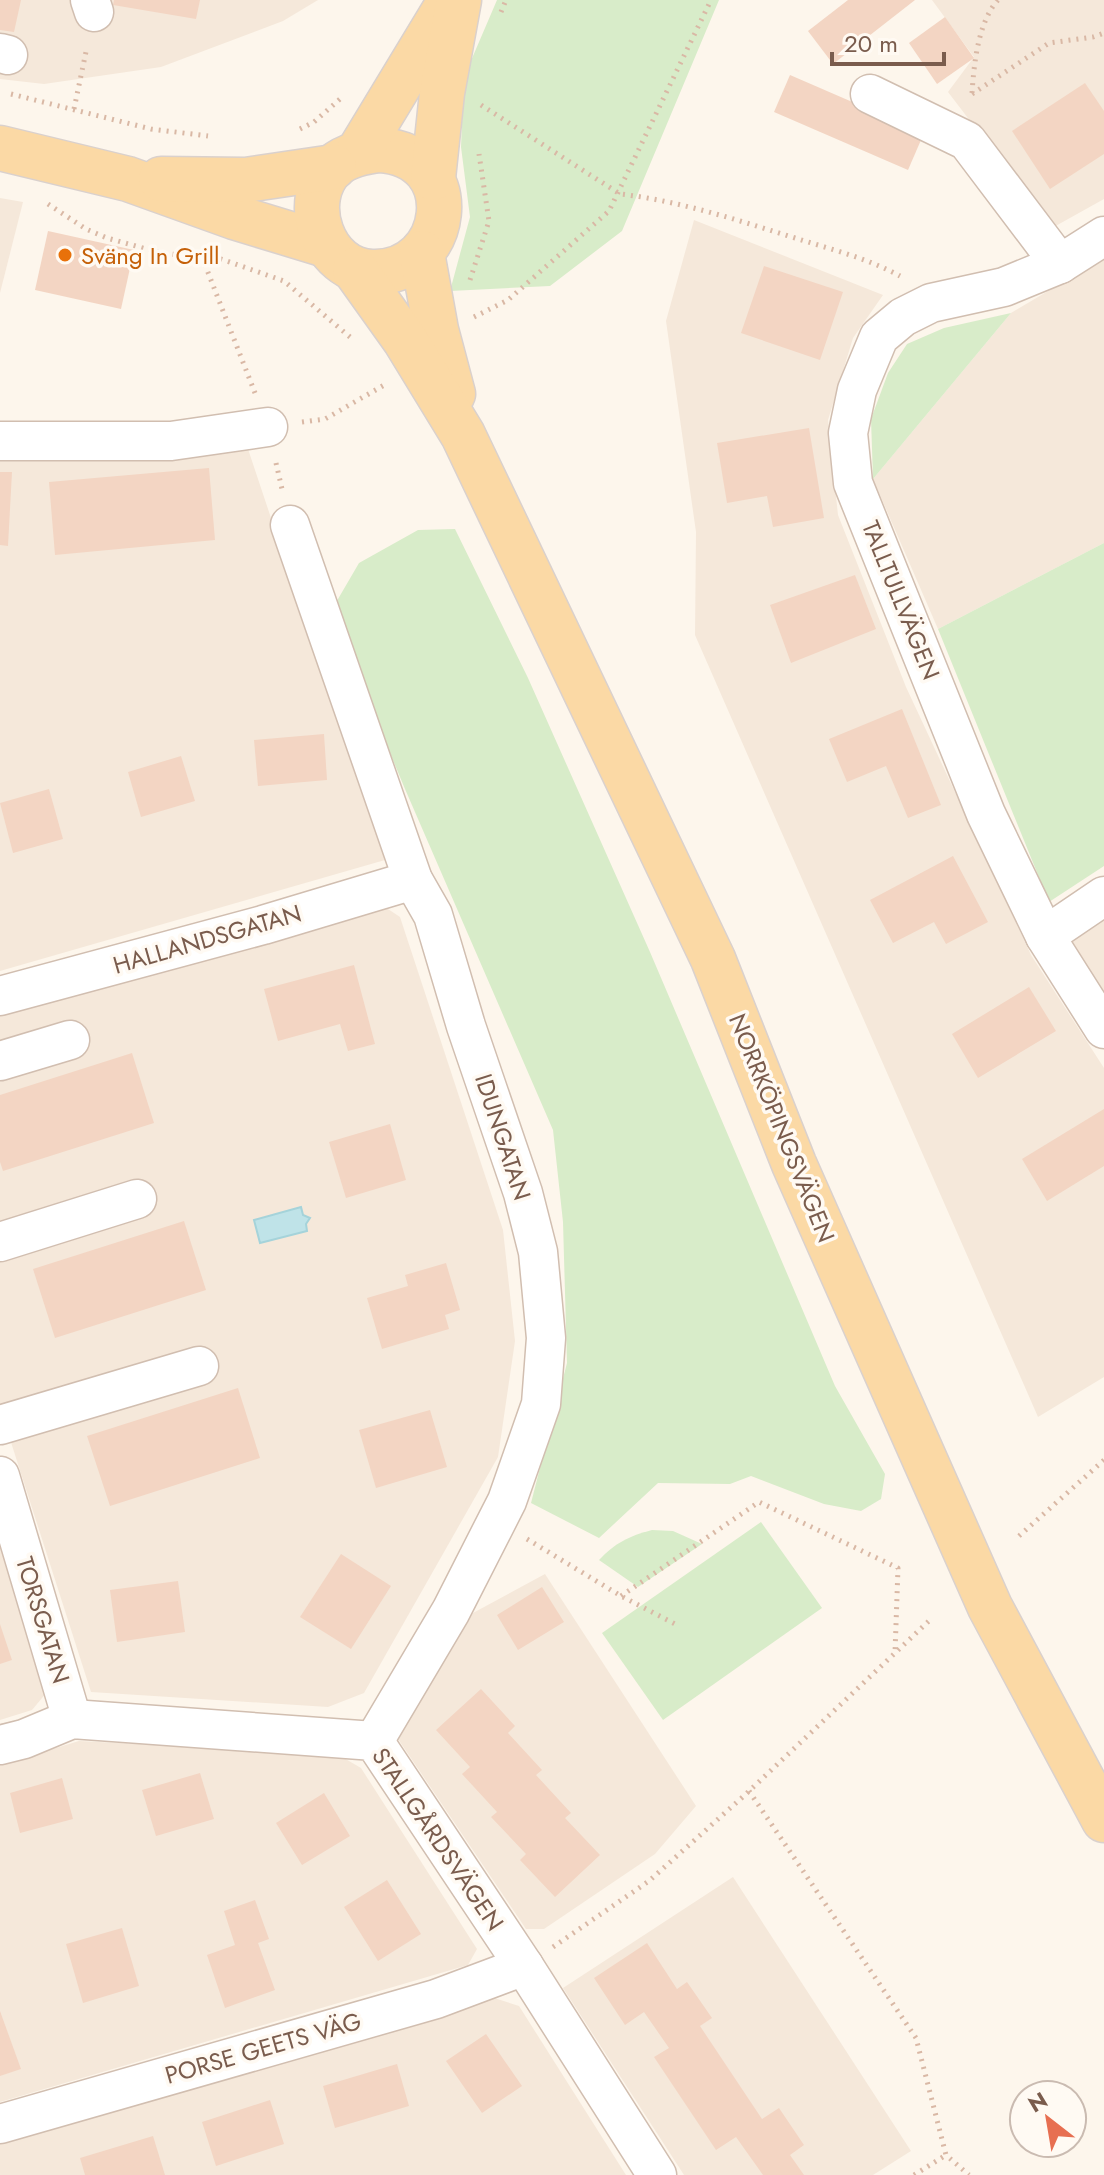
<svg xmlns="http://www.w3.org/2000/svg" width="1104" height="2175" font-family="Jost,sans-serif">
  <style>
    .residential { fill: #f5e8da }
    .green { fill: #d8ecc9 }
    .water { fill: #bfe3e8; stroke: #a5d3da; stroke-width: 2 }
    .building { fill: #f3d5c3 }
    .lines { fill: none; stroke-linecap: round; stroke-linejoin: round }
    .minor-casing { stroke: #d1beb0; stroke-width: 41 }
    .major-casing { stroke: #dad1cd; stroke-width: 47 }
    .path { stroke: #d9b8a5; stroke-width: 5; stroke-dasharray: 2 6; stroke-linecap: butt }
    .minor { stroke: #fff; stroke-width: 38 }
    .major { stroke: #fbd9a5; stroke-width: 44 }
    .food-dot { fill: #e8710a; stroke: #fffaf3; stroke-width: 3 }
    .labels { text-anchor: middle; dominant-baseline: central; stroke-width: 7; stroke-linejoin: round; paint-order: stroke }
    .food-label { font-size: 24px; fill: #c56008; stroke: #fffaf3; text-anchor: start }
    .street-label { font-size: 24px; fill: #7a5c4d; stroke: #fffaf3 }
  </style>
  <rect width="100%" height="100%" fill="#fdf6ec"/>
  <g class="residential">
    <polygon points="0,0 318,0 283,21 161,67 44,84 0,79"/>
    <polygon points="932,0 1104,0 1104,199 1052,228 948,92 974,57"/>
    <polygon points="0,198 23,202 0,293"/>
    <polygon points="694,220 883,295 853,338 828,420 838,515 906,687 1031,955 1104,1068 1104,1377 1038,1417 695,635 696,532 666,321"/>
    <polygon points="1104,258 1104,543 938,629 873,479 1011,313"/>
    <polygon points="0,448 248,449 385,860 0,971"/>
    <polygon points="382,905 400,917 503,1230 515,1341 498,1457 364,1693 328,1707 91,1692 0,1408 0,1014"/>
    <polygon points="1104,919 1104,1001 1067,943"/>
    <polygon points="0,1543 47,1692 32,1710 0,1720"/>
    <polygon points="545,1574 696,1806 655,1854 544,1929 526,1929 394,1733 473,1613"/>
    <polygon points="79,1741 337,1754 361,1768 477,1949 468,1965 0,2102 0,1765"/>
    <polygon points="733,1877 911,2151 873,2175 684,2175 563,1988"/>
    <polygon points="491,1997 519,2006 626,2175 0,2175 0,2140"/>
  </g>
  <g class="green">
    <polygon points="497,0 719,0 622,231 550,286 450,291 470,217 461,147 464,77"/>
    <polygon points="1011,313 873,479 871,419 888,373 907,344 944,328"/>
    <polygon points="455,529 528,678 650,952 835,1386 885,1474 881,1499 861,1511 824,1504 751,1476 730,1484 658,1483 599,1538 531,1503 567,1363 563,1222 553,1130 405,789 331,611 359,563 418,530"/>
    <polygon points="1104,543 1104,866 1049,902 938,629"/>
    <polygon points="761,1522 822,1608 663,1720 602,1633"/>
    <path d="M652 1530 673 1531 702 1544 638 1587 599 1560C615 1543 629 1536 652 1530Z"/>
  </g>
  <polygon class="water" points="301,1207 303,1215 310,1218 306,1224 307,1231 260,1243 254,1220"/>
  <g class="building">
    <polygon points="0,0 21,0 14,32 0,30"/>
    <polygon points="114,0 200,0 196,19 113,5"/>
    <polygon points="848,0 915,0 833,64 808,31"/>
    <polygon points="945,17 974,58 937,84 909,43"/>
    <polygon points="790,75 924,133 908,170 774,112"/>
    <polygon points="1085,83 1104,111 1104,154 1050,189 1012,131"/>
    <polygon points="48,231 134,250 121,309 35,290"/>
    <polygon points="764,266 843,292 820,360 741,333"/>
    <polygon points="809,428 824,518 773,527 767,496 727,503 717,443"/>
    <polygon points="209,468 215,540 55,555 49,482"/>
    <polygon points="0,472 12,472 8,546 0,545"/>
    <polygon points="855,575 876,629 791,663 770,605"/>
    <polygon points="902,709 941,805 908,818 886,766 847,782 829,739"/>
    <polygon points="324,734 327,780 258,786 254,740"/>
    <polygon points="181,756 195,801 141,817 128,772"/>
    <polygon points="49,789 63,839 13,853 0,803"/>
    <polygon points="953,856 988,922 946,944 934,922 893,943 870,900"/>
    <polygon points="354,965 375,1044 348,1051 340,1024 278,1041 264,989"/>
    <polygon points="1029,987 1056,1031 978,1078 952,1034"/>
    <polygon points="132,1053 154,1123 3,1171 0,1162 0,1095"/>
    <polygon points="1104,1109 1104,1166 1047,1201 1022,1159"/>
    <polygon points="390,1124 406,1180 346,1198 329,1142"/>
    <polygon points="184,1221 206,1290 55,1338 33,1269"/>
    <polygon points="446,1263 460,1310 445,1315 449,1329 382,1349 367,1298 408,1286 405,1275"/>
    <polygon points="238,1388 260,1458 110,1506 87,1436"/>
    <polygon points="430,1410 447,1467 376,1488 359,1430"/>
    <polygon points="341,1554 391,1586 351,1649 300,1617"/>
    <polygon points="178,1581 185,1632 117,1642 110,1590"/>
    <polygon points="542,1587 564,1622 518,1650 497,1615"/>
    <polygon points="0,1624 12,1660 0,1664"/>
    <polygon points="481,1689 515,1726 508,1733 542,1770 536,1775 571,1813 565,1818 600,1855 555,1897 520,1860 526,1854 491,1817 497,1812 462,1774 470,1767 436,1730"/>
    <polygon points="200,1773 214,1819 156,1836 142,1790"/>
    <polygon points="62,1778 73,1819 20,1833 10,1793"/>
    <polygon points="324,1793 350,1836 302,1865 276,1823"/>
    <polygon points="387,1880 421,1934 378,1961 344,1907"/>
    <polygon points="255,1900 269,1939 258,1943 275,1990 225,2008 207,1955 235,1945 224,1911"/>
    <polygon points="122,1928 139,1986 83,2003 66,1944"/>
    <polygon points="647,1943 677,1989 687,1982 712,2018 700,2026 762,2119 779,2108 804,2145 790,2155 804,2175 763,2175 736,2137 716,2150 654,2057 669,2048 644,2012 625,2025 594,1978"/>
    <polygon points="0,2011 21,2069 0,2076"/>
    <polygon points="486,2034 522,2086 482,2113 446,2061"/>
    <polygon points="397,2064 409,2106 335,2128 323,2086"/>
    <polygon points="270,2100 284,2144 216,2166 202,2122"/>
    <polygon points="153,2136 165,2175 85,2175 80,2158"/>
  </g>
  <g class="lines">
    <g class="minor-casing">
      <g id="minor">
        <polyline points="90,0 94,12"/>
        <polyline points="0,53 8,55"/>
        <polyline points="870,94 967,141 1060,264"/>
        <polyline points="1104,236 1060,264 1004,287 931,303 903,317 879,337 857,390 848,433 853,483 986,814 1045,936 1104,1029"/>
        <polyline points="0,441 171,441 268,427"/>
        <polyline points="290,525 413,880 433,915 466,1026 523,1193 538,1252 546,1338 541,1404 507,1501 451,1611 374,1741"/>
        <polyline points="1045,936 1104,896"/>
        <polyline points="0,996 263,925 413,880"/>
        <polyline points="0,1061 70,1040"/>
        <polyline points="0,1242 137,1199"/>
        <polyline points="0,1425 199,1366"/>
        <polyline points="0,1476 72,1719"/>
        <polyline points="0,1745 24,1739 72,1719 374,1741 524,1966 657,2175"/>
        <polyline points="0,2124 436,1999 524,1966"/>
      </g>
    </g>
    <g class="major-casing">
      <g id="major">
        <polyline points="0,148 128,179 234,217 326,245"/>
        <path d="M380 150C468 156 451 274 373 272 323 272 298 200 334 166 347 155 363 152 380 150Z"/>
        <polyline points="358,153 450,1"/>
        <polyline points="433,178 442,93 459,0"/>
        <polyline points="161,179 246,180 334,167"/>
        <polyline points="422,253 436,330 453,394"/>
        <polyline points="355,270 405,340 463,435 713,959 794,1164 990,1607 1104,1820"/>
      </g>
    </g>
    <g class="path">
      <polyline points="501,12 506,0"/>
      <path d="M972 93C974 64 978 22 998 0"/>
      <polyline points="11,94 151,129 208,136"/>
      <polyline points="972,94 1049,43 1093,37 1104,33"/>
      <path d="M481 105 620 194C680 201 737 220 795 238 830 249 867 258 900 276"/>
      <polyline points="74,109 87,47"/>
      <polyline points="300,129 314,122 340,99"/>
      <polyline points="48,204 86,229 107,238 161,253 221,259 284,281 350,337"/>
      <polyline points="202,257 255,393"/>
      <polyline points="470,280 489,221 479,154"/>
      <polyline points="474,317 508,300 609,211 711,0"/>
      <polyline points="302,422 325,419 386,384"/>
      <polyline points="276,463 282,489"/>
      <polyline points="1019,1536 1104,1460"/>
      <polyline points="527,1539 621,1596 679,1626"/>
      <polyline points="621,1596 759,1502 898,1568 895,1653"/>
      <polyline points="749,1791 916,2038 946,2155 969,2175"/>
      <polyline points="553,1947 649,1881 746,1794 932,1618"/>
      <polyline points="914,2175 946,2155"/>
    </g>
    <use href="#minor" class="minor"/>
    <use href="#major" class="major"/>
  </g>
  <circle class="food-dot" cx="65" cy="255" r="8"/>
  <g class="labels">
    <g class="food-label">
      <text x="81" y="255">Sväng In Grill</text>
    </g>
    <g class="street-label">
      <text transform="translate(901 600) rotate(68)">TALLTULLVÄGEN</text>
      <text transform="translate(207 939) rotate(-16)">HALLANDSGATAN</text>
      <text transform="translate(782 1128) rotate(68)">NORRKÖPINGSVÄGEN</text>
      <text transform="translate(503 1137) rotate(72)">IDUNGATAN</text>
      <text transform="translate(43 1620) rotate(73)">TORSGATAN</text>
      <text transform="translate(438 1839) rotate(56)">STALLGÅRDSVÄGEN</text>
      <text transform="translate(263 2048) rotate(-16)">PORSE GEETS VÄG</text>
    </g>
  </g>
  <g transform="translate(1048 2119) rotate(329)"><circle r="38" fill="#fffaf3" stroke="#cabbb1" stroke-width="2"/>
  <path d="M0-6L14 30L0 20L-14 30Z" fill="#e76f51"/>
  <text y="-12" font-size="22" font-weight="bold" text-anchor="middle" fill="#7a5c4d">N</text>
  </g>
  <path d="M832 52v12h112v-12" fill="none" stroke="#7a5c4d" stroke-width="4"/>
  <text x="844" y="52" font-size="24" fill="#7a5c4d" stroke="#fffaf3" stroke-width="6" paint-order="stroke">20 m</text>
</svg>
